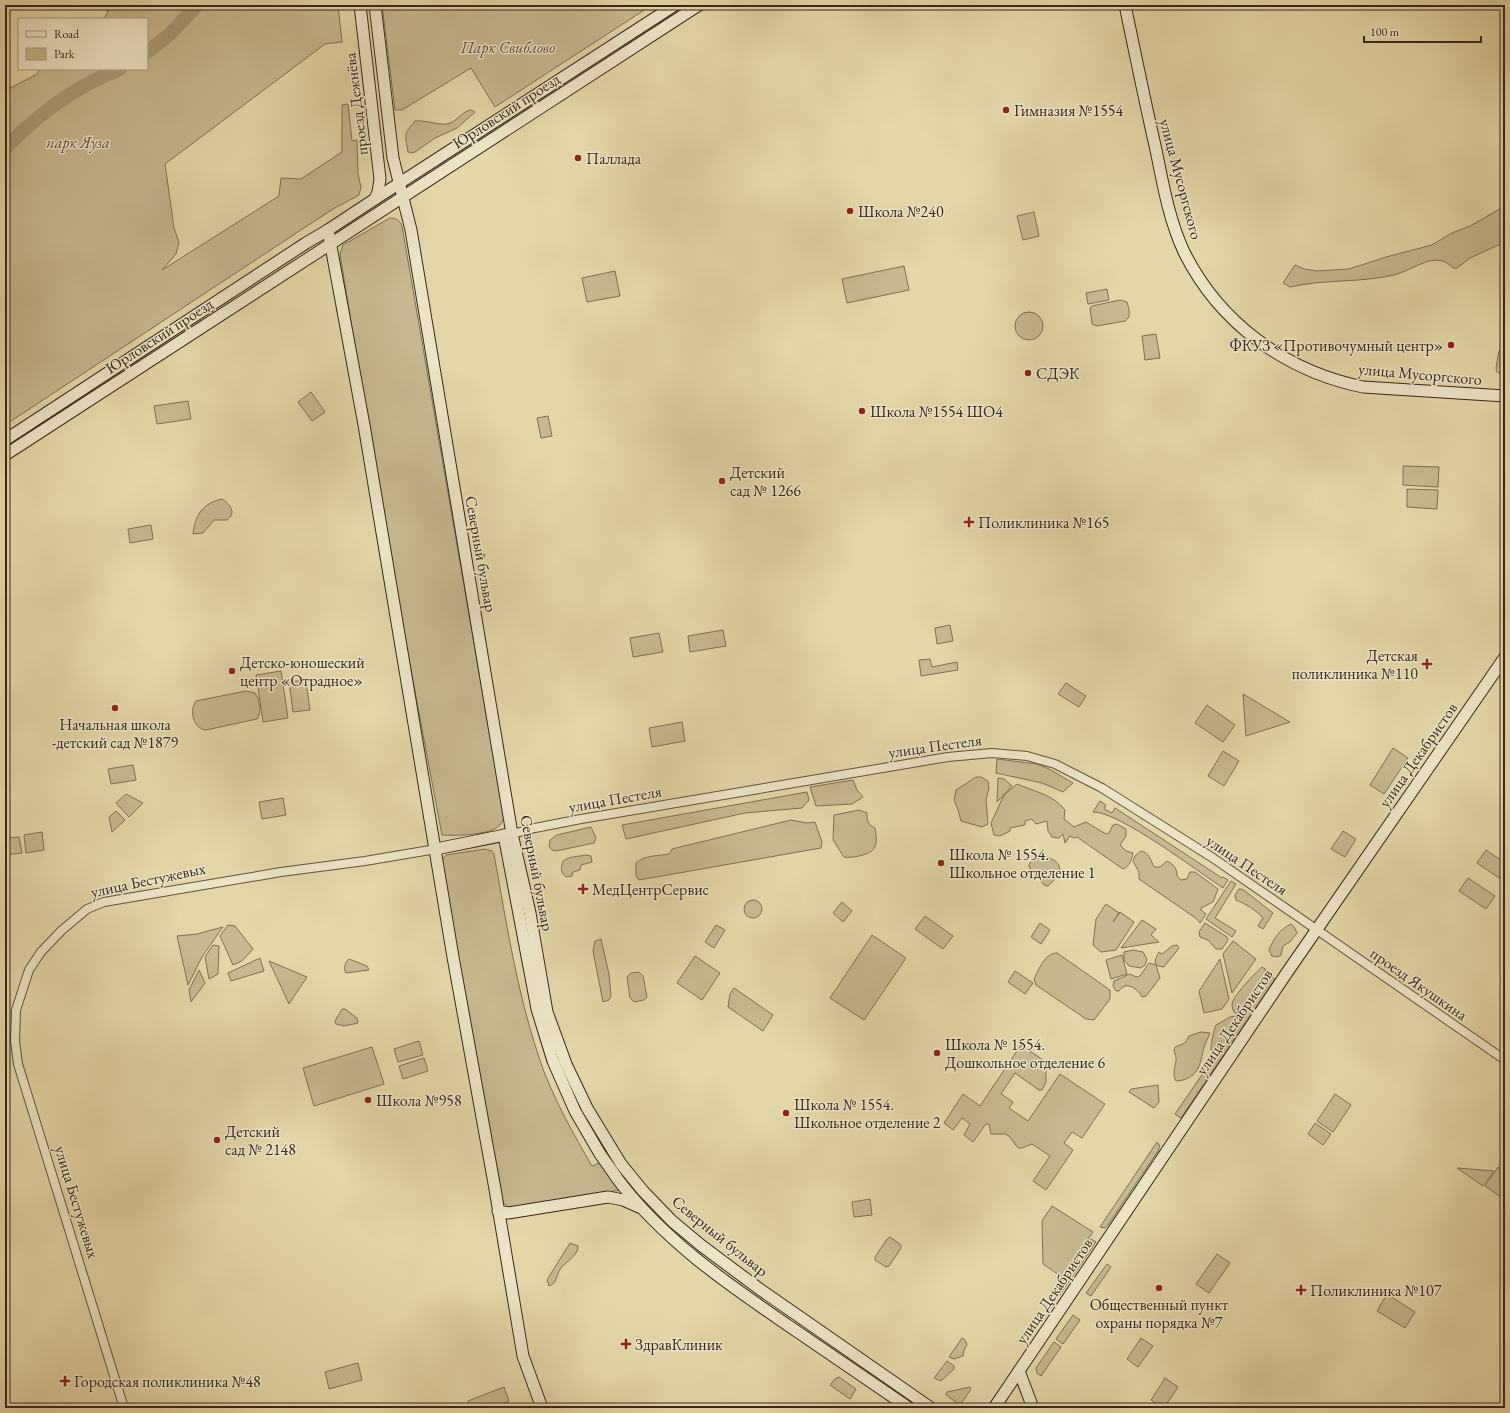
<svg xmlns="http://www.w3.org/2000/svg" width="1510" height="1413" font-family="'EB Garamond',serif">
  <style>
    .green { fill: #c6b890; stroke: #7e7056 }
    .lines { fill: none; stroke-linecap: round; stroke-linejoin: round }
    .river { stroke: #a89b78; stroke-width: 14 }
    .street-casing { stroke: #61543e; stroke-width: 10 }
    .secondary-casing { stroke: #36281b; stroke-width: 13 }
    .street { stroke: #ede4c6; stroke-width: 8 }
    .secondary { stroke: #ede4c6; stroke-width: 11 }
    .poi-dot { fill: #8f2418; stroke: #ede4c6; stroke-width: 1.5 }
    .labels { text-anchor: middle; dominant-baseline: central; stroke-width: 3; stroke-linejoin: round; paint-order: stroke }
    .park-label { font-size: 16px; font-style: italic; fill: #5a4c38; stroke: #ede4c6 }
    .street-label { font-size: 16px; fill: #36281b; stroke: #ede4c6 }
    .poi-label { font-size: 16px; fill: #36281b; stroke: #ede4c6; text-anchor: start }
  </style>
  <rect width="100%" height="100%" fill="#e3d6a8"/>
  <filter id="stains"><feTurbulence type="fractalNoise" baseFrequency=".005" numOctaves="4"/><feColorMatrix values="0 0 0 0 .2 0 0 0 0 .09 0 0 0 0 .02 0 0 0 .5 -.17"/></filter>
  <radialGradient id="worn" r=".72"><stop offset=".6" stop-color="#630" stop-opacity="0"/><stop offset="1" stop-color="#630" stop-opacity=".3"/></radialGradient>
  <g class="green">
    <polygon points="111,5 338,5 342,42 325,44 165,164 174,228 179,242 176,254 162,270 279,196 281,178 301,179 342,152 342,105 348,104 352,141 357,140 358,174 361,187 359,195 333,209 301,230 5,425 5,91 37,74 40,69 147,69 147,19 104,19"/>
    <polygon points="382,5 652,5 495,107 471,68 402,110 395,110"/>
    <path d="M471 110 475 112 457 128 435 138 415 152 412 153 408 152C405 134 403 135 415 121 426 120 436 125 447 124 457 122 462 111 471 110Z"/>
    <path d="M1505 206V242L1470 258 1457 268H1453C1436 249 1414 270 1394 275 1360 283 1324 279 1290 287L1283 283 1295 265 1304 269 1317 271 1349 269 1386 257 1432 245 1452 233 1470 226Z"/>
    <polygon points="1034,212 1039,236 1023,240 1017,216"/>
    <path d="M390 218C397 218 399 220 402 226L504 817C503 820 502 823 499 826 490 835 454 836 442 835L387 543 340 254 343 245Z"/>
    <polygon points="904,266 909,290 847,303 842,279"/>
    <polygon points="615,271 620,296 587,302 582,278"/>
    <polygon points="1107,289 1109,300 1088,304 1086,293"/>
    <path d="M1120 300 1127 302C1129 309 1132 316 1125 321L1097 326 1092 324 1090 308 1092 306Z"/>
    <circle cx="1029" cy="326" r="14"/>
    <polygon points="1156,334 1160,358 1145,360 1142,336"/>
    <polygon points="1505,346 1505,377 1497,372 1496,368 1499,351"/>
    <polygon points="311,392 325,412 312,421 298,402"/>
    <polygon points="188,401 191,419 157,424 154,406"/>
    <polygon points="548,416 552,436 541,438 537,418"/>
    <polygon points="1403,466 1439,467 1438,487 1403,485"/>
    <polygon points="1407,489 1438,490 1437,509 1407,507"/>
    <path d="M222 499C230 504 237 513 227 520H214L203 533 193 534C195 515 203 503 222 499Z"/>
    <polygon points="151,525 153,539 130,543 128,529"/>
    <polygon points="950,625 953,641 937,644 935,628"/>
    <polygon points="723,630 726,646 690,652 688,636"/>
    <polygon points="659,633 663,652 633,657 630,638"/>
    <polygon points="930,659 932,667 957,662 958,670 921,676 919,660"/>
    <polygon points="281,671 288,718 263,722 256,675"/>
    <polygon points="306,680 310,710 293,712 289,682"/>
    <polygon points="1066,683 1086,696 1079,707 1058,694"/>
    <path d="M246 691 255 693C260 700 262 712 257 719L206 730C193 729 189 710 196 701Z"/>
    <polygon points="1243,694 1290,722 1246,736"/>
    <polygon points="1207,705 1235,725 1223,742 1195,723"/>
    <polygon points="682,722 685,741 652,747 649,728"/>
    <polygon points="1393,748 1408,758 1384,794 1370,785"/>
    <polygon points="1223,751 1239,761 1224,786 1208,776"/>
    <polygon points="997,759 1037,764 1049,769 1073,783 1063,792 1042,783 996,773"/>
    <polygon points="133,765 136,780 111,784 108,769"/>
    <polygon points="976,777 981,777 988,781 989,788 986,800 988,824 982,827 961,821 958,810 954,800 956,790"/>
    <polygon points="998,778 1004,779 1012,786 997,802"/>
    <polygon points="853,780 857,790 863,797 852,804 816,806 810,787"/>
    <path d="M1017 784C1033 791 1054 795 1065 810L1064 819 1074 827 1086 822 1106 834 1109 833 1113 825 1117 824 1126 829V836L1120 845 1126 851 1133 853C1132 859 1129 867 1123 869L1077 837 1074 838 1070 836 1065 843 1063 834 1059 838 1052 837 1048 831 1047 821 1036 824 1032 819 1025 821V825L1010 828V831L1000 836 994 835 991 823 1004 795Z"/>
    <polygon points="807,792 809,800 802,808 745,813 626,839 622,825"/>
    <polygon points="126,794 143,803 129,817 116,803"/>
    <polygon points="283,798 286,815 262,819 259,802"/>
    <path d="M1100 801 1106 805 1104 809 1112 813 1115 808 1222 878 1223 877 1228 880 1223 888C1199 872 1118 811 1093 812Z"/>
    <path d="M859 810 867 813C867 821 868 825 875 828 878 845 877 852 859 856 854 857 849 858 844 857L833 840 834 815Z"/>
    <polygon points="116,811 125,820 112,832 109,817"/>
    <path d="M791 820 807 823 815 822 822 842 821 848 639 880 636 876V863C644 855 659 856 669 854L672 849Z"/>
    <polygon points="591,827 596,838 594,843 556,851 552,850 549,846 550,840 557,835"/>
    <polygon points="1343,831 1356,839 1345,857 1331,849"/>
    <polygon points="42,832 44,850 26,853 24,835"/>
    <polygon points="19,837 22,853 5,855 5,838"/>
    <path d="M485 849 492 851 494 854C507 926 518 999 543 1069 556 1103 574 1135 592 1166L602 1162 621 1190 510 1208 502 1202 499 1198 442 860 446 855Z"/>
    <polygon points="1486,850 1505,863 1505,882 1477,863"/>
    <path d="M1141 851C1149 852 1151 861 1154 867H1160L1167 861C1174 865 1177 868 1177 876L1181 880 1187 879 1190 872H1195L1218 889 1213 902 1201 908V910L1206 914 1200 923 1197 919 1139 879V872L1133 861 1135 856Z"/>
    <path d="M585 855 591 856 592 862 581 865 580 870 573 872 572 876 566 877C560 872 561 868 563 861 570 856 577 857 585 855Z"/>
    <path d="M1047 857C1067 864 1060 875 1048 886L1044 885C1039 878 1029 873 1029 864L1035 859Z"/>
    <polygon points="1468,878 1495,896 1486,909 1459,891"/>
    <polygon points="1231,881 1236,884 1215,918 1236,931 1232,937 1206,919"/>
    <path d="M1239 889H1241L1245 891 1273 913 1263 929 1258 926 1263 918C1256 910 1246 904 1236 900L1235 895Z"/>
    <circle cx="753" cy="909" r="9"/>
    <polygon points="842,902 852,911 843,922 833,913"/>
    <polygon points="1106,904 1119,913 1113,922 1120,912 1134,922 1116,950 1101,952 1093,945 1096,919"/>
    <polygon points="925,916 953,936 943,949 915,929"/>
    <polygon points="1142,920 1156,929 1151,935 1159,942 1121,948"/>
    <polygon points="1040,923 1050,930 1041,944 1031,937"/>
    <polygon points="1205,923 1227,937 1228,940 1222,949 1216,949 1208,940 1200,937 1199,932"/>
    <path d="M1291 924 1294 927 1297 933 1290 942 1283 946 1281 955 1278 957 1272 956 1269 950C1274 938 1279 930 1291 924Z"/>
    <polygon points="228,925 235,926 253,949 242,961 233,965 220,936"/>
    <polygon points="716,925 725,930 714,948 705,942"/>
    <polygon points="223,927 202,957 188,985 177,936 197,934"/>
    <polygon points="872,935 906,958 864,1020 830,998"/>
    <polygon points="601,939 609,974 611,996 609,1000 603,1002 593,951 595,941"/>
    <polygon points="1233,941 1256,959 1232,993 1223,954"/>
    <polygon points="213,945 219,946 218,974 209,979 205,957"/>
    <polygon points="1177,945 1179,948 1164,967 1158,966 1155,963 1156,958 1159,952 1162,954 1172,946"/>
    <polygon points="1133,950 1143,952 1147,959 1145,965 1141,968 1129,966 1124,960 1124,952"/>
    <path d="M1057 953 1110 990V999L1094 1020 1086 1019 1036 985 1034 979C1039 969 1045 953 1057 953Z"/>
    <polygon points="1122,955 1127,974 1111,979 1106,960"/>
    <polygon points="695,956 720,973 702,1000 677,983"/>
    <polygon points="260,958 264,971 231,981 228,973"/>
    <path d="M349 959 367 966 369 970 346 973C343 969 345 962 349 959Z"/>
    <polygon points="1220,959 1229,999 1222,1009 1204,1013 1199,991"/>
    <polygon points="269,961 307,977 289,1004"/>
    <path d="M1149 963 1156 965 1160 978 1146 996 1142 997C1140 992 1131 984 1125 986 1122 987 1121 989 1119 991H1116L1113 986 1114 981 1130 974 1136 977 1140 976Z"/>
    <path d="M1262 967 1265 969 1269 977 1270 976 1275 979 1181 1118 1175 1114 1217 1053 1211 1050C1210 1047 1214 1030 1216 1025L1230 1017 1236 1016 1241 1019 1243 1015 1235 1013C1233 1011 1232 1008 1232 1004 1233 996 1255 973 1262 967Z"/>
    <polygon points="199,970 205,983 191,1002 189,990"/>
    <polygon points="1015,971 1033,983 1025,994 1008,982"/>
    <polygon points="639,972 643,976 647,997 644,1000 634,1002 630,998 627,977 631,973"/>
    <polygon points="734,988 773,1015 763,1031 728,1007 730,994"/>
    <polygon points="342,1009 345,1009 357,1018 358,1023 344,1026 336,1024 335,1021"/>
    <path d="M1201 1032 1210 1033C1209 1036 1207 1039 1206 1042 1200 1055 1203 1071 1188 1078 1184 1080 1180 1081 1176 1081 1171 1072 1177 1065 1176 1057 1175 1052 1173 1052 1175 1047L1185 1043 1189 1036Z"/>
    <polygon points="419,1041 423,1055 398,1062 394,1049"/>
    <polygon points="1021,1045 1046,1062 1046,1082 1042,1090 1039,1090 1015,1073 1001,1094 1013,1102 1009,1108 1028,1121 1060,1074 1105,1104 1082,1138 1072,1132 1064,1143 1073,1150 1046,1190 1033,1181 1050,1156 1032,1144 1022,1148 1018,1148 1009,1136 1005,1134 991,1134 989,1124 986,1124 973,1142 964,1135 970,1124 962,1118 953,1130 944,1123 963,1094 980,1106"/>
    <polygon points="372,1047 384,1084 314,1106 303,1068"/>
    <polygon points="424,1058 428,1071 403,1079 399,1066"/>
    <polygon points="1158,1085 1159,1102 1154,1108 1129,1092 1131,1089"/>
    <polygon points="1335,1094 1351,1105 1333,1132 1317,1121"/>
    <polygon points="1315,1123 1331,1134 1323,1145 1308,1134"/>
    <polygon points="1157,1142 1160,1146 1158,1151 1108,1225 1105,1228 1100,1227"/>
    <polygon points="1498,1167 1505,1172 1505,1194 1502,1198 1485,1186"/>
    <polygon points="1457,1168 1494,1171 1483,1186"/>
    <polygon points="870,1199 872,1215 854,1217 852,1202"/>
    <polygon points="1052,1206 1093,1232 1062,1277 1043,1264 1042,1221"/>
    <polygon points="890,1237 901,1245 901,1248 889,1266 886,1267 875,1260 875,1257 887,1239"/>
    <polygon points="1091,1239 1096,1242 1059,1296 1056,1295 1055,1293"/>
    <path d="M570 1243 578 1246C579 1254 566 1262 561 1268 556 1274 558 1283 549 1286L547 1280Z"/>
    <polygon points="1217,1254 1230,1263 1209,1293 1196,1284"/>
    <polygon points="1107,1264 1111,1267 1091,1296 1086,1293"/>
    <polygon points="1387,1294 1415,1312 1405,1328 1377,1311"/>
    <polygon points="1073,1315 1080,1320 1063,1344 1056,1339"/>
    <polygon points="962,1338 965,1340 967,1345 964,1350 963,1356 954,1359 949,1357"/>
    <polygon points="1141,1338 1153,1346 1138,1367 1127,1359"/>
    <polygon points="1054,1342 1061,1347 1041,1376 1037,1373 1036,1368"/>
    <polygon points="947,1361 954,1366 954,1369 941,1381 934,1378"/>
    <polygon points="358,1363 362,1380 329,1389 325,1372"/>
    <polygon points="839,1377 856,1389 850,1399 830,1385 835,1379"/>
    <polygon points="1165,1378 1178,1387 1164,1408 1151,1400"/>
    <polygon points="504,1387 509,1401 492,1408 470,1408 468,1401"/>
    <polygon points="970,1387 971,1389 960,1405 946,1395 947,1392"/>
  </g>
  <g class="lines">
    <g class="river">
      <polyline points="147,52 170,34 197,5"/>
      <path d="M5 148C40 113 74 87 120 69"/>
    </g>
    <g class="street-casing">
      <g id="street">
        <polyline points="512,834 535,828 581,819 948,757 992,753 1027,756 1055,764 1102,788 1213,858 1505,1060"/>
        <polyline points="124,1408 18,1064 15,1041 16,1010 29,970 41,952 61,931 87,909 104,902 281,872 365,861 436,849"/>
      </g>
    </g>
    <g class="secondary-casing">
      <g id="secondary">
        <polyline points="360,5 380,179 378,192 375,199"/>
        <polyline points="375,5 393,158 411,230 512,834 530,913 547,1012 566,1064 587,1108 621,1164 643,1191 672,1221 702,1246 761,1290 931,1408"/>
        <path d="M1125 5C1135 53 1145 102 1156 150 1163 184 1169 220 1184 252 1220 324 1286 371 1363 387L1505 396"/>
        <polyline points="328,230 364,425 453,957 495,1189 523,1356 542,1408"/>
        <polyline points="5,440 306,243 328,230 375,199 675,5"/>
        <polyline points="5,455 699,5"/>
        <path d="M504 835 537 1009 553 1061 575 1111 600 1154 617 1178 616 1177C662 1239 726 1283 789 1326 829 1353 869 1381 909 1408"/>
        <polyline points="436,849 510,834"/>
        <polyline points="498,1211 508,1213 608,1197 623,1200 639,1207"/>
        <polyline points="1019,1371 1033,1408"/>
        <polyline points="994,1408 1286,974 1505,657"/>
      </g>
    </g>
    <use href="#street" class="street"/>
    <use href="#secondary" class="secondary"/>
  </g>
  <g class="poi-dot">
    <circle cx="1006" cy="110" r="4"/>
    <circle cx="578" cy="158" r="4"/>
    <circle cx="850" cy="211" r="4"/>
    <circle cx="1451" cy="345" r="4"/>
    <circle cx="1028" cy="373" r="4"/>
    <circle cx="862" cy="411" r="4"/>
    <circle cx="722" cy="481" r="4"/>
    <path d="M967 516h4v4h4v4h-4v4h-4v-4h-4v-4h4z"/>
    <path d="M1425 658h4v4h4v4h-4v4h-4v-4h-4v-4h4z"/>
    <circle cx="232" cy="671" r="4"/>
    <circle cx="115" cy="708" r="4"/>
    <circle cx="941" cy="863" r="4"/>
    <path d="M581 883h4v4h4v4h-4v4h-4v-4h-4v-4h4z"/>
    <circle cx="937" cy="1053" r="4"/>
    <circle cx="368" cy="1100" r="4"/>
    <circle cx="786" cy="1113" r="4"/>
    <circle cx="217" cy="1140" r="4"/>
    <circle cx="1159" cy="1288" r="4"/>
    <path d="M1299 1284h4v4h4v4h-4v4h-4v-4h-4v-4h4z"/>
    <path d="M624 1338h4v4h4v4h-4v4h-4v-4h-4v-4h4z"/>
    <path d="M63 1375h4v4h4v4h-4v4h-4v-4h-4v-4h4z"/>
  </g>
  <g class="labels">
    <g class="park-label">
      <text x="508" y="47">Парк Свиблово</text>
      <text x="78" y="142">парк Яуза</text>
    </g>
    <g class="street-label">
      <text transform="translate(356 104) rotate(-97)">проезд Дежнёва</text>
      <text transform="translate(506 111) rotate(-33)">Юрловский проезд</text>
      <text transform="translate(1181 179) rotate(75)">улица Мусоргского</text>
      <text transform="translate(159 336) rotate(-33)">Юрловский проезд</text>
      <text transform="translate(1420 374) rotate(5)">улица Мусоргского</text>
      <text transform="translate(481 554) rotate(80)">Северный бульвар</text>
      <text transform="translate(935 746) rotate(-8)">улица Пестеля</text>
      <text transform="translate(1418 755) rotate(-55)">улица Декабристов</text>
      <text transform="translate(615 799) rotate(-10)">улица Пестеля</text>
      <text transform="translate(1247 865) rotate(34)">улица Пестеля</text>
      <text transform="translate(537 873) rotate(79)">Северный бульвар</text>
      <text transform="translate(148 880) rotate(-12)">улица Бестужевых</text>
      <text transform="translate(1419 984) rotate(35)">проезд Якушкина</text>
      <text transform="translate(1234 1022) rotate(-56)">улица Декабристов</text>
      <text transform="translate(77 1202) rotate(73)">улица Бестужевых</text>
      <text transform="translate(720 1236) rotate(39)">Северный бульвар</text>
      <text transform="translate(1054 1291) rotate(-56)">улица Декабристов</text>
    </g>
    <g class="poi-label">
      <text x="1014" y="110">Гимназия №1554</text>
      <text x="586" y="158">Паллада</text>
      <text x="858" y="211">Школа №240</text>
      <text x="1443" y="345" text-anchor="end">ФКУЗ «Противочумный центр»</text>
      <text x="1036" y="373">СДЭК</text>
      <text x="870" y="411">Школа №1554 ШО4</text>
      <text x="730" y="472">Детский<tspan x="730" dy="18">сад № 1266</tspan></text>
      <text x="978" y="522">Поликлиника №165</text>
      <text x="1418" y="655" text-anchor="end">Детская<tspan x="1418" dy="18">поликлиника №110</tspan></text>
      <text x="240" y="662">Детско-юношеский<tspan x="240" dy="18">центр «Отрадное»</tspan></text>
      <text x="115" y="724" text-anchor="middle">Начальная школа<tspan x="115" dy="18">-детский сад №1879</tspan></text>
      <text x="949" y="854">Школа № 1554.<tspan x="949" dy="18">Школьное отделение 1</tspan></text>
      <text x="592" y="889">МедЦентрСервис</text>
      <text x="945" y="1044">Школа № 1554.<tspan x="945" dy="18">Дошкольное отделение 6</tspan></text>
      <text x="376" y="1100">Школа №958</text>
      <text x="794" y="1104">Школа № 1554.<tspan x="794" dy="18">Школьное отделение 2</tspan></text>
      <text x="225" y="1131">Детский<tspan x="225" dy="18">сад № 2148</tspan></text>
      <text x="1310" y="1290">Поликлиника №107</text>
      <text x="1159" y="1304" text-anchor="middle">Общественный пункт<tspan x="1159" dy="18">охраны порядка №7</tspan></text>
      <text x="635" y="1344">ЗдравКлиник</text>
      <text x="74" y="1381">Городская поликлиника №48</text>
    </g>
  </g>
  <rect width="1510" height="1413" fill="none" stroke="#e3d6a8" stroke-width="20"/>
  <rect x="6" y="6" width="1498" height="1401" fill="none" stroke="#36281b" stroke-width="2"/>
  <rect x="10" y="10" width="1490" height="1393" fill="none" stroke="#36281b"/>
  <rect x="18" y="18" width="130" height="52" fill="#ede4c6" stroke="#a49982"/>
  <rect x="26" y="31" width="20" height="6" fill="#ede4c6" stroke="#a49982"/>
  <text x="54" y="38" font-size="12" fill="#36281b">Road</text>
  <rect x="26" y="48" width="20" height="12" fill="#c6b890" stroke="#a49982"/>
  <text x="54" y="58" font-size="12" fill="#36281b">Park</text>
  <path d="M1364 36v6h117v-6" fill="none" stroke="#36281b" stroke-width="2"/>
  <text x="1370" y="36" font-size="12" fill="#36281b" stroke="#ede4c6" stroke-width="3" paint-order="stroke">100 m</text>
  <rect width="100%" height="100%" filter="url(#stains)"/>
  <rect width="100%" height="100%" fill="url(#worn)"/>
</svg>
